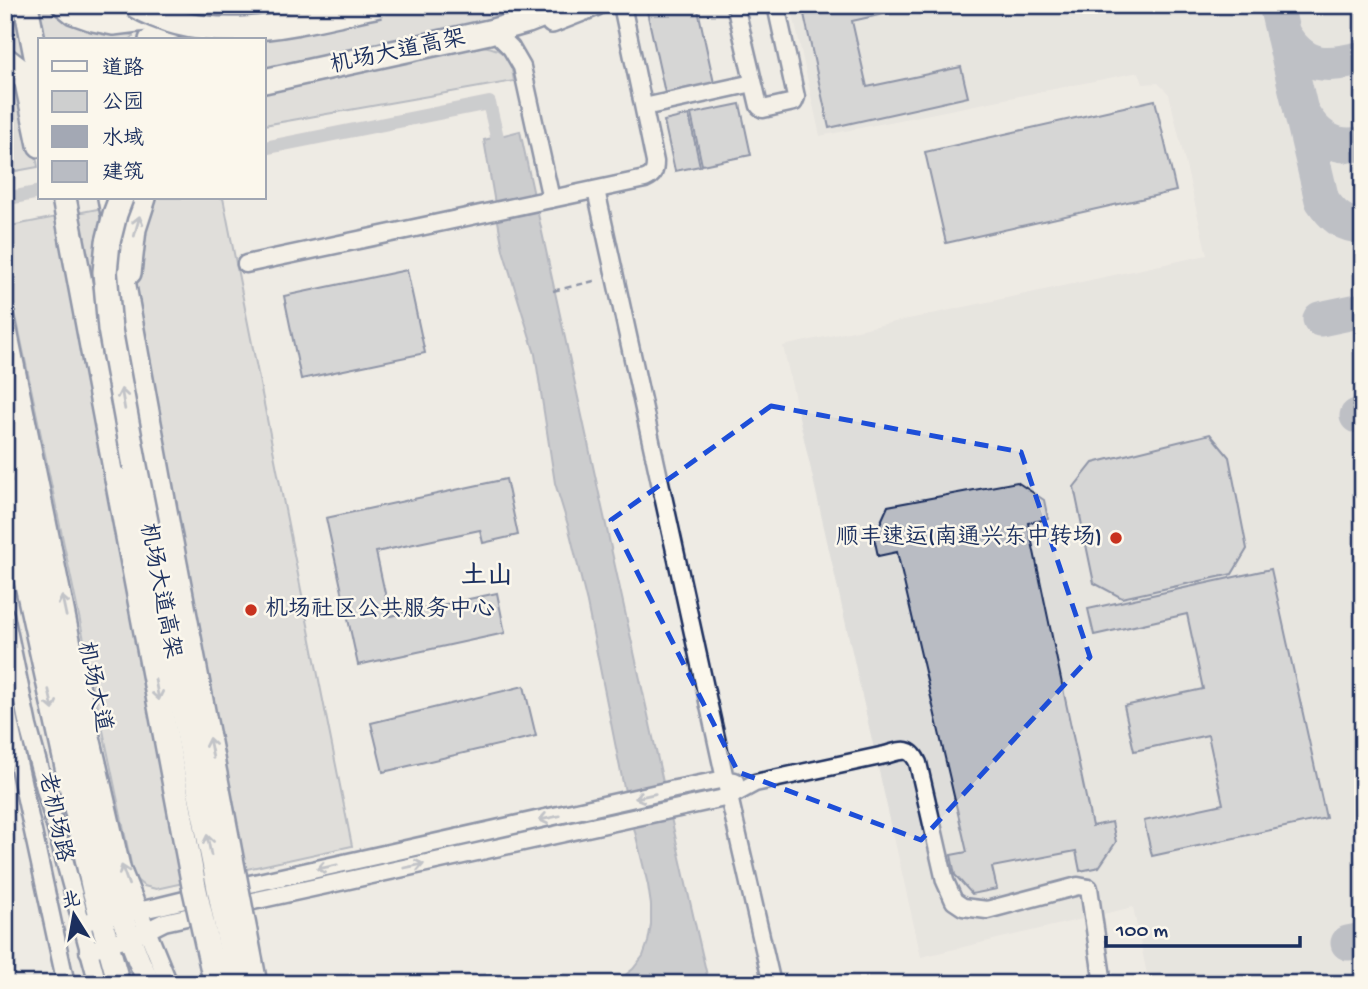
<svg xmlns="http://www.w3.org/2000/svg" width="1368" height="989" font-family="'Gochi Hand','LXGW WenKai TC',sans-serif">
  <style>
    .built { fill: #deddda }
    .green { fill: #cecfcf; stroke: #747f96; stroke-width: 2 }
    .water { fill: #a3a8b4; stroke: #6d7892; stroke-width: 2 }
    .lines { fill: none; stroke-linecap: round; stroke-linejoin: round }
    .canal { stroke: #a3a8b4; stroke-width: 14 }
    .taxiway { stroke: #848da1; stroke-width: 35 }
    .building { fill: #b9bcc3; stroke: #1b2f5e; stroke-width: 2 }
    .minor-casing { stroke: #1b2f5e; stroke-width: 21 }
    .major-casing { stroke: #1b2f5e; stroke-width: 26 }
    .highway-casing { stroke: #1b2f5e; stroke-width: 28 }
    .path { stroke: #1b2f5e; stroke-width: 2.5; stroke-dasharray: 7 5; stroke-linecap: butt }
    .minor { stroke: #fbf7ec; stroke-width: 16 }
    .major { stroke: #fbf7ec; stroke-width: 21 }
    .highway { stroke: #fbf7ec; stroke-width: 23 }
    .major-bridge-casing { stroke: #1b2f5e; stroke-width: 26; stroke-linecap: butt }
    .highway-bridge-casing { stroke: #1b2f5e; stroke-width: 28; stroke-linecap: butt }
    .major-bridge { stroke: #fbf7ec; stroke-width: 21 }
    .highway-bridge { stroke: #fbf7ec; stroke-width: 23 }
    .oneway { stroke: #8b93a5 }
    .marked { fill: none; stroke: #1d4ed8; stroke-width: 5; stroke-dasharray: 14 9; stroke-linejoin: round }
    .poi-dot { fill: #c8321e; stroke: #fbf7ec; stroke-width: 2.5 }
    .labels { text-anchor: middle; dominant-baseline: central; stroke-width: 5; stroke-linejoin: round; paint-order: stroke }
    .street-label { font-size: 23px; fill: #1b2f5e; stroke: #fbf7ec }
    .poi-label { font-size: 23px; fill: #1b2f5e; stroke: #fbf7ec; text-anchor: end }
    .quarter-label { font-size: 26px; font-weight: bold; fill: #1b2f5e; stroke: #fbf7ec }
  </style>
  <rect width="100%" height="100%" fill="#eeebe4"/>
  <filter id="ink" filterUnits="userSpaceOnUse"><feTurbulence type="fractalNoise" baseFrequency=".0143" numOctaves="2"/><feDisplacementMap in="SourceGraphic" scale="14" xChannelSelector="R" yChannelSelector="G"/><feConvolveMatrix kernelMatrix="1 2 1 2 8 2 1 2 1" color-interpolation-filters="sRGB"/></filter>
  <g filter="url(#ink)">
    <polygon class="built" points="791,5 1363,5 1363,984 1149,984 1133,907 921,957 783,346 1207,255 1169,94 1158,83 1143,84 1139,72 820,136"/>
    <g class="green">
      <polygon points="5,5 17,5 26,54 21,57 5,49"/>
      <path d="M38 5C54 5 51 8 63 14 84 25 110 32 132 35L133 37 129 40H45Z"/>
      <path d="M278 5H544L478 26 483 46C505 49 511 59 514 81L264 125V40H158L226 16Z"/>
      <polygon points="5,67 27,100 38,167 5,173"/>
      <polygon points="154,198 223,198 352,846 156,889 144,886 134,878 5,264 5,227"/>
    </g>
    <path class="water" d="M520 131C582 416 643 700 709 984H614L633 969 643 956 648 942 651 925V905L648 885 623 783 587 603 568 525 555 483 535 354 503 250 484 140Z"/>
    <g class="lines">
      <g class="canal">
        <polyline points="264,148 489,103 501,154"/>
        <polyline points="5,199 40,192"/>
      </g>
      <g class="taxiway">
        <path d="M1276 5 1322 200C1332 215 1343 226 1363 226"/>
        <path d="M1283 34C1305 69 1326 67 1363 58"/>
        <path d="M1301 111C1315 135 1334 151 1363 143"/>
        <polyline points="1320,319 1363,310"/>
        <polyline points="1357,416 1363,415"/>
        <polyline points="1348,943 1363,940"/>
      </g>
    </g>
    <g class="building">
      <polygon points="656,5 697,5 714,83 665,93 646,7"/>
      <polygon points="802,5 924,5 852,21 867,87 961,67 968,97 829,128"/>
      <polygon points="1155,100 1176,191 946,243 925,152"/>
      <polygon points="740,104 751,155 702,165 691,114"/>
      <polygon points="689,115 700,166 675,171 664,121"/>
      <polygon points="407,270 425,353 301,379 284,296"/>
      <polygon points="1210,434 1229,457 1247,549 1232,574 1122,598 1094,583 1074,487 1093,463"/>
      <polygon points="506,479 518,535 483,543 480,530 376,552 390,616 497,593 505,633 358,665 326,518"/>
      <polygon points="1017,482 1044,500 1048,519 1028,523 1092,826 1112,822 1116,842 1099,867 1080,871 1076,851 992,867 997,889 972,894 955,875 951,855 967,852 897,552 878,556 874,537 888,506"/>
      <polygon points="1271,569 1326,818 1152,856 1144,821 1223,804 1208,735 1134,751 1124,706 1203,689 1187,614 1094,635 1088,609"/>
      <polygon points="524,686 536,736 383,772 371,723"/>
    </g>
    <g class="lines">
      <g class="minor-casing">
        <g id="minor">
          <polyline points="735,5 759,106 763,109 794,102 796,97 776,5"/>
          <polyline points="501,38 511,48 522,67 551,199"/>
          <polyline points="644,107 753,83"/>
          <polyline points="596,190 725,779 772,984"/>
          <path d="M246 264 645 179C654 175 655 171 655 162L622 5"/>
          <polyline points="5,313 90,730 122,869 169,984"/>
          <polyline points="5,615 28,726 98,984"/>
          <polyline points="5,702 66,984"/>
          <path d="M230 906 729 797 755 783 885 755C900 751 910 745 918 763L945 881 954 901 963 907 987 910 1078 886 1089 888 1103 984"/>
          <polyline points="80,923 156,907 250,884 675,789 725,779 735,781"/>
          <polyline points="88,951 146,931 164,922 209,912"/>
        </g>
      </g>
      <g class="major-casing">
        <g id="major">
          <polyline points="63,5 73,13 93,20 113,24 218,11 246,5"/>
          <polyline points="552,22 595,5"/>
          <polyline points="150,40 165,31 186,23"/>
          <polyline points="109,198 169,527"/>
          <polyline points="130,273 135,229 145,198"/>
          <polyline points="5,396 106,875 139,961 150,984"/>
          <polyline points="5,489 93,890 119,984"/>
        </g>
      </g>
      <g class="highway-casing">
        <g id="highway">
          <polyline points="26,5 40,76"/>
          <polyline points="5,59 22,72 27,83 40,145"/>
          <polyline points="264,81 489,32 528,21 569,5"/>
          <polyline points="64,198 117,479"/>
        </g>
      </g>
      <polyline class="path" points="553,291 598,280"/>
      <use href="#minor" class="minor"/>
      <use href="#major" class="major"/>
      <use href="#highway" class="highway"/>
      <g class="major-bridge-casing">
        <polyline id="major-bridge" points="169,527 256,984"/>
      </g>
      <g class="highway-bridge-casing">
        <g id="highway-bridge">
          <path d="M134 5C211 50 298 22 379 5"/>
          <polyline points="121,198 115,214 108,242 105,272 110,329 135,466 238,984"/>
          <polyline points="117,479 194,886 216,984"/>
        </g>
      </g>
      <use href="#major-bridge" class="major-bridge"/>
      <use href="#highway-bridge" class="highway-bridge"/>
    </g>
    <defs><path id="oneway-shaft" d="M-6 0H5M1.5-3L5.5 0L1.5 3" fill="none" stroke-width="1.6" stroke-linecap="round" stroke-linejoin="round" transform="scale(1.75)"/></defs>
    <g class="oneway">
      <use href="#oneway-shaft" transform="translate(137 226) rotate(-75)"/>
      <use href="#oneway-shaft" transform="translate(123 399) rotate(-100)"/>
      <use href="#oneway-shaft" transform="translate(64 606) rotate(-102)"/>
      <use href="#oneway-shaft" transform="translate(157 690) rotate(79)"/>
      <use href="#oneway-shaft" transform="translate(51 700) rotate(78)"/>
      <use href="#oneway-shaft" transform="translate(211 748) rotate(-101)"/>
      <use href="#oneway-shaft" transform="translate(645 796) rotate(167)"/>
      <use href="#oneway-shaft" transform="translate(549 818) rotate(168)"/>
      <use href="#oneway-shaft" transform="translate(209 845) rotate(-101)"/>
      <use href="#oneway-shaft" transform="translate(414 866) rotate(-12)"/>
      <use href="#oneway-shaft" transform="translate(327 867) rotate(168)"/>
      <use href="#oneway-shaft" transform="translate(125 875) rotate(-110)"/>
    </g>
  </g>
  <path d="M0 0H1368V989H0ZM771 406 1021 452 1090 657 921 840 738 772 611 520Z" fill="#eeebe4" fill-opacity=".55" fill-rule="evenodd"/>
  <path class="marked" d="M771 406 1021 452 1090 657 921 840 738 772 611 520Z"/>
  <g class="poi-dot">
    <circle cx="1116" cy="538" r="7"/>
    <circle cx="251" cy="610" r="7"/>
  </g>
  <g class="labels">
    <g class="street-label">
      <text transform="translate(398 53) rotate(-12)">机场大道高架</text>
      <text transform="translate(159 591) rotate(79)">机场大道高架</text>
      <text transform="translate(93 687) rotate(78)">机场大道</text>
      <text transform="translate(54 817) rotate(78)">老机场路</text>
    </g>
    <g class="poi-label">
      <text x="1102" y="538">顺丰速运(南通兴东中转场)</text>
      <text x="265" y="610" text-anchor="start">机场社区公共服务中心</text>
    </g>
    <g class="quarter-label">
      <text x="487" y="578">土山</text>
    </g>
  </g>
  <rect width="1368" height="989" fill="none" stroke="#fbf7ec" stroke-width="28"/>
  <rect x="14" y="14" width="1340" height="961" fill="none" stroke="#1b2f5e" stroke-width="2.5" filter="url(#ink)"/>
  <rect x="38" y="38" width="228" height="161" fill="#fbf7ec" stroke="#a1a7b3" stroke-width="2"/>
  <rect x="52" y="61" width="35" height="10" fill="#fbf7ec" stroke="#a1a7b3" stroke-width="2"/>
  <text x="102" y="74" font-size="21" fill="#1b2f5e">道路</text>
  <rect x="52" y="91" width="35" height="21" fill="#cecfcf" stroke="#a1a7b3" stroke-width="2"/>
  <text x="102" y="108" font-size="21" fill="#1b2f5e">公园</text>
  <rect x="52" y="126" width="35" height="21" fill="#a3a8b4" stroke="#a1a7b3" stroke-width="2"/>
  <text x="102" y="144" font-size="21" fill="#1b2f5e">水域</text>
  <rect x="52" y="161" width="35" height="21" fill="#b9bcc3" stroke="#a1a7b3" stroke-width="2"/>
  <text x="102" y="178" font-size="21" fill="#1b2f5e">建筑</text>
  <g transform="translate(74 915) rotate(349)" stroke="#fbf7ec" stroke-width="5" paint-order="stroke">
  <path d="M0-5L12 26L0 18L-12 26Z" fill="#1b2f5e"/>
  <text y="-10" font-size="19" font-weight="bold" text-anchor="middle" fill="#1b2f5e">北</text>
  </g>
  <path d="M1106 936v10h194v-10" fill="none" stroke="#1b2f5e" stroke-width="3.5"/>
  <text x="1116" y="936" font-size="21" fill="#1b2f5e" stroke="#fbf7ec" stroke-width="5" paint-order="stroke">100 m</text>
</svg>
